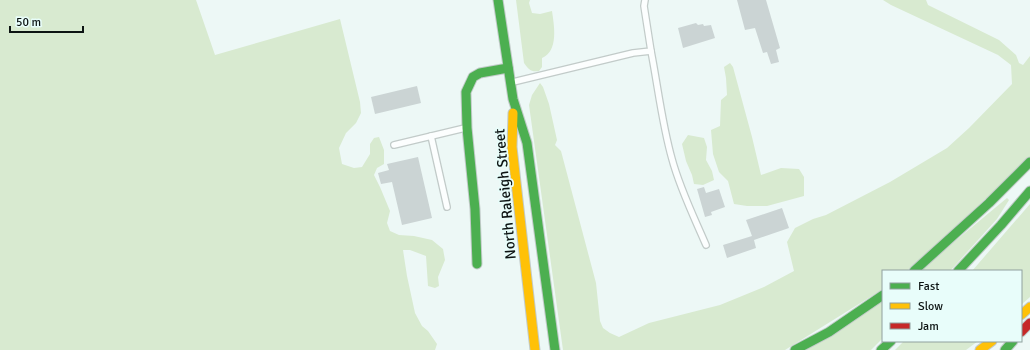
<svg xmlns="http://www.w3.org/2000/svg" width="1030" height="350" font-family="Signika,sans-serif">
  <style>
    .green { fill: #d8ead0 }
    .building { fill: #cbd4d4 }
    .lines { fill: none; stroke-linecap: round; stroke-linejoin: round }
    .lane-casing { stroke: #c2cbc9; stroke-width: 8 }
    .fast-casing { stroke: #c2cbc9; stroke-width: 11 }
    .slow-casing { stroke: #c2cbc9; stroke-width: 11 }
    .jam-casing { stroke: #c2cbc9; stroke-width: 11 }
    .lane { stroke: #fcfefe; stroke-width: 5.5 }
    .fast { stroke: #4caf50; stroke-width: 9 }
    .slow { stroke: #ffc107; stroke-width: 9 }
    .jam { stroke: #c62828; stroke-width: 9 }
    .labels { text-anchor: middle; dominant-baseline: central; stroke-width: 3.5; stroke-linejoin: round; paint-order: stroke }
    .street-label { font-size: 15px; fill: #0d1413; stroke: #e8fdfa }
  </style>
  <rect width="100%" height="100%" fill="#edf8f6"/>
  <g class="green">
    <polygon points="0,0 196,0 215,55 340,19 360,102 361,113 356,123 346,133 339,148 342,164 354,168 362,167 370,154 370,144 374,138 379,137 384,150 384,164 377,168 374,175 380,187 390,211 387,223 390,231 399,235 414,236 432,240 443,249 445,260 438,277 439,286 435,288 428,286 426,256 410,250 403,250 407,276 415,313 422,326 428,331 437,344 435,350 0,350"/>
    <path d="M516 0H530L529 3 532 13 540 14 552 11C554 25 559 51 542 58V67L539 71C531 72 529 70 524 63Z"/>
    <polygon points="883,0 926,0 928,5 999,40 1016,55 1019,63 1023,65 1030,56 1030,158 907,271 883,271 883,289 785,350 563,350 529,105 532,95 540,83 543,87 549,104 557,140 555,145 561,151 596,283 600,321 603,328 610,333 619,337 649,323 720,305 764,287 794,271 787,242 795,228 813,219 826,215 890,182 947,148 969,128 1012,84 1011,65 998,55 891,5"/>
    <polygon points="730,63 733,67 752,137 761,175 781,168 799,169 804,177 804,196 767,206 747,206 734,204 728,181 719,172 713,154 711,130 720,126 721,100 727,95 726,78 724,67"/>
    <polygon points="688,135 704,138 707,147 706,160 712,171 714,180 703,185 694,184 692,175 686,161 682,144"/>
    <polygon points="1007,198 1009,200 997,219 950,271 919,271"/>
    <polygon points="1030,204 1030,297 1021,305 1021,271 972,271"/>
    <polygon points="883,299 883,338 871,350 806,350"/>
    <polygon points="904,341 978,341 966,350 895,350"/>
  </g>
  <g class="building">
    <polygon points="737,0 766,0 780,48 776,50 779,62 771,64 767,52 763,53 755,28 745,30"/>
    <polygon points="696,23 698,25 703,24 704,26 711,25 715,38 683,48 678,28"/>
    <polygon points="417,86 421,103 375,114 371,97"/>
    <polygon points="418,157 432,218 402,225 392,182 381,184 378,173 389,170 387,164"/>
    <polygon points="704,187 706,193 719,189 725,207 711,212 712,215 705,217 697,189"/>
    <polygon points="782,208 789,228 754,240 756,248 727,258 723,245 752,236 746,220"/>
  </g>
  <g class="lines">
    <g class="lane-casing">
      <g id="lane">
        <path d="M651 51C658 87 662 124 672 159 680 189 694 217 706 245"/>
        <polyline points="513,82 633,53 651,51 644,6 645,0"/>
        <polyline points="431,136 447,207"/>
        <polyline points="394,145 465,128"/>
      </g>
    </g>
    <g class="fast-casing">
      <g id="fast">
        <polyline points="498,0 513,99 527,143 555,350"/>
        <polyline points="477,264 475,209 467,128 466,92 473,77 480,73 508,68"/>
        <polyline points="914,271 989,203 1030,162"/>
        <polyline points="958,271 1001,225 1030,191"/>
        <polyline points="795,350 829,332 883,295"/>
        <polyline points="881,350 891,341"/>
        <polyline points="1005,350 1013,341"/>
      </g>
    </g>
    <g class="slow-casing">
      <g id="slow">
        <polyline points="513,113 512,147 535,350"/>
        <polyline points="1021,315 1030,307"/>
        <polyline points="980,350 992,341"/>
      </g>
    </g>
    <g class="jam-casing">
      <polyline id="jam" points="1021,332 1030,323"/>
    </g>
    <use href="#lane" class="lane"/>
    <use href="#fast" class="fast"/>
    <use href="#slow" class="slow"/>
    <use href="#jam" class="jam"/>
  </g>
  <g class="labels">
    <g class="street-label">
      <text transform="translate(505 194) rotate(-95)">North Raleigh Street</text>
    </g>
  </g>
  <rect x="882" y="270" width="140" height="72" fill="#e8fdfa" stroke="#90a09e"/>
  <rect x="890" y="283" width="20" height="6" fill="#4caf50" stroke="#90a09e"/>
  <text x="918" y="290" font-size="12" fill="#0d1413">Fast</text>
  <rect x="890" y="303" width="20" height="6" fill="#ffc107" stroke="#90a09e"/>
  <text x="918" y="310" font-size="12" fill="#0d1413">Slow</text>
  <rect x="890" y="323" width="20" height="6" fill="#c62828" stroke="#90a09e"/>
  <text x="918" y="330" font-size="12" fill="#0d1413">Jam</text>
  <path d="M10 26v6h73v-6" fill="none" stroke="#0d1413" stroke-width="2"/>
  <text x="16" y="26" font-size="12" fill="#0d1413" stroke="#e8fdfa" stroke-width="3" paint-order="stroke">50 m</text>
</svg>
